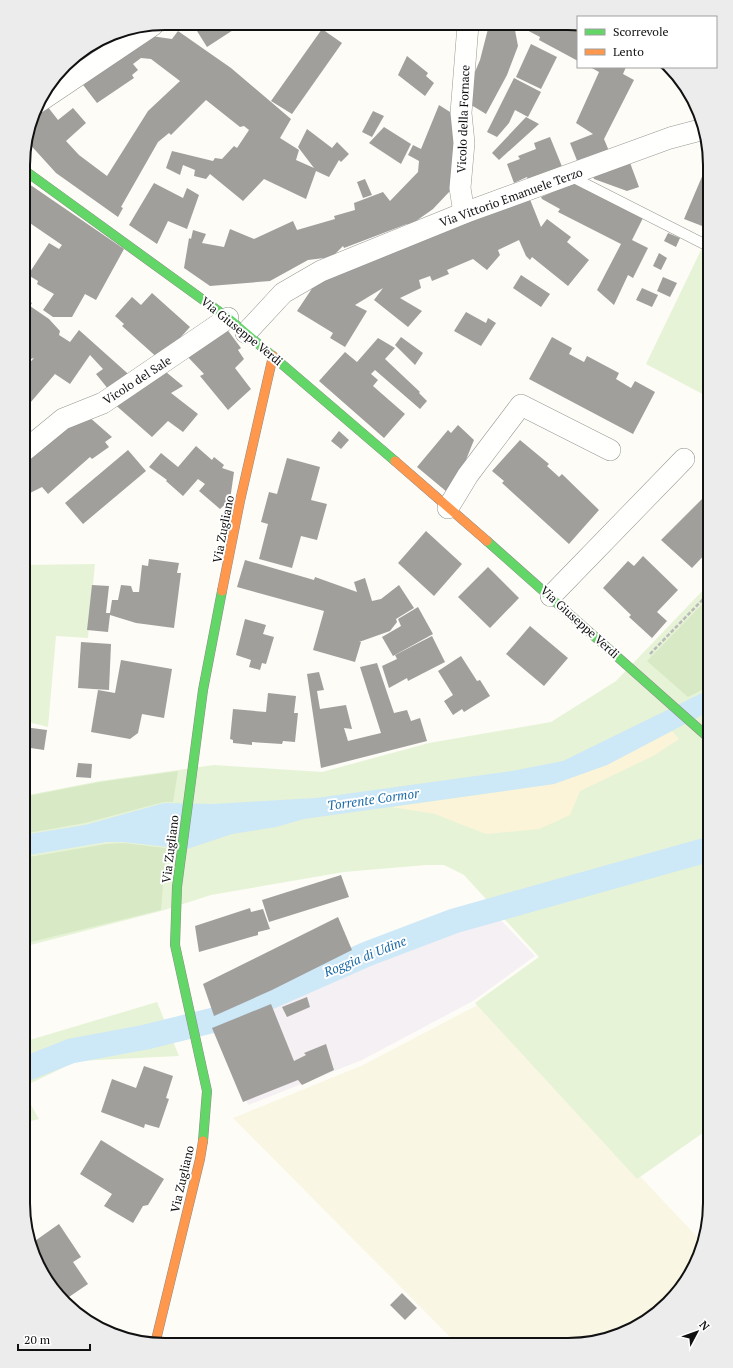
<svg xmlns="http://www.w3.org/2000/svg" width="733" height="1368" font-family="'PT Serif',serif">
  <style>
    .industrial { fill: #f5f0f3 }
    .farmland { fill: #f9f7e4 }
    .green { fill: #e7f3d7 }
    .forest { fill: #d8eac5 }
    .sand { fill: #fcf4d9 }
    .water { fill: #cde8f7 }
    .lines { fill: none; stroke-linecap: round; stroke-linejoin: round }
    .canal { stroke: #cde8f7; stroke-width: 25 }
    .building { fill: #a19f9c }
    .lane-casing { stroke: #979795; stroke-width: 11 }
    .street-casing { stroke: #979795; stroke-width: 22 }
    .fast-casing { stroke: #8e8d8b; stroke-width: 10 }
    .slow-casing { stroke: #8e8d8b; stroke-width: 10 }
    .path { stroke: #b9b9b8; stroke-width: 2.5; stroke-dasharray: 4 2; stroke-linecap: butt }
    .lane { stroke: #fffffe; stroke-width: 10 }
    .street { stroke: #fffffe; stroke-width: 21 }
    .fast { stroke: #63d668; stroke-width: 9 }
    .slow { stroke: #ff974d; stroke-width: 9 }
    .labels { text-anchor: middle; dominant-baseline: central; stroke-width: 4; stroke-linejoin: round; paint-order: stroke }
    .street-label { font-size: 12px; fill: #111; stroke: #fff }
    .water-label { font-size: 13px; font-style: italic; fill: #1768a6; stroke: #fff }
    .rim { fill: none; stroke: #111; stroke-width: 2 }
  </style>
  <rect width="100%" height="100%" fill="#fdfcf7"/>
  <polygon class="industrial" points="497,916 535,956 473,1001 362,1060 248,1105 216,1023 358,963 454,927"/>
  <polygon class="farmland" points="710,883 639,1175 703,1243 699,1257 681,1290 654,1316 614,1337 568,1345 458,1345 233,1118 363,1065"/>
  <g class="green">
    <polygon points="702,248 710,252 710,398 646,364"/>
    <polygon points="95,564 88,638 56,636 48,727 24,721 24,565"/>
    <polygon points="710,583 710,1128 637,1179 475,1003 539,957 464,875 444,865 426,865 344,872 211,895 161,911 23,947 23,796 100,781 214,765 322,772 429,743 551,722 616,681"/>
    <polygon points="157,1002 179,1056 77,1061 23,1087 23,1042"/>
    <polygon points="23,1091 39,1119 23,1123"/>
  </g>
  <g class="forest">
    <polygon points="710,596 710,686 688,697 647,661"/>
    <polygon points="178,771 173,802 164,802 85,823 23,834 23,797 100,782"/>
    <polygon points="124,843 166,848 161,910 23,944 23,858 106,844"/>
  </g>
  <polygon class="sand" points="672,731 679,739 653,756 580,791 570,815 539,829 486,834 435,814 392,807 554,784 607,765"/>
  <polygon class="water" points="710,689 710,711 607,765 554,784 304,819 276,827 232,834 187,849 123,842 106,842 23,856 23,835 85,825 164,803 213,804 316,798 512,771 563,761"/>
  <g class="lines">
    <polyline class="canal" points="23,1070 71,1051 146,1037 222,1018 367,954 454,921 710,849"/>
  </g>
  <g class="building">
    <polygon points="192,23 244,23 207,47"/>
    <polygon points="489,25 514,25 518,46 507,75 486,114 463,100 480,60"/>
    <polygon points="522,25 578,26 578,61 539,40 540,37 521,27"/>
    <polygon points="322,29 342,43 292,114 271,101"/>
    <polygon points="130,30 50,86 71,58 111,34"/>
    <polygon points="178,31 231,68 291,119 280,138 299,150 296,160 314,168 298,147 307,129 332,148 337,142 349,154 341,162 339,160 329,177 316,171 306,199 264,179 243,201 210,174 206,179 194,176 195,170 183,165 180,175 166,168 172,151 213,161 215,158 222,159 234,146 237,148 249,130 244,126 240,127 206,100 171,135 169,133 158,142 121,207 123,208 118,217 56,173 26,140 36,109 44,102 58,120 73,108 86,123 66,141 79,155 107,176 148,111 180,81 151,59 141,58 133,64 138,70 132,75 134,78 97,103 80,81 144,35 172,39"/>
    <polygon points="531,44 557,57 541,89 516,77"/>
    <polygon points="407,56 428,73 426,76 434,83 425,96 398,75"/>
    <polygon points="590,67 626,67 623,74 634,80 604,139 609,151 578,163 570,143 593,134 576,123 599,72"/>
    <polygon points="514,78 541,92 528,117 515,110 509,123 497,137 487,132"/>
    <polygon points="439,105 458,117 455,167 450,191 433,209 409,226 407,224 344,248 343,246 332,257 308,260 270,281 210,286 184,268 189,238 191,239 193,230 206,234 202,243 224,247 230,229 254,239 293,221 297,230 335,219 334,216 355,210 354,203 383,192 390,201 418,172 419,161 408,155 413,145 421,149"/>
    <polygon points="373,111 384,116 372,137 362,132"/>
    <polygon points="526,117 539,124 499,160 492,153"/>
    <polygon points="384,127 411,144 401,164 369,143"/>
    <polygon points="550,137 563,169 529,182 527,177 514,183 507,164 520,159 518,156 536,149 534,143"/>
    <polygon points="629,160 639,187 627,191 594,179 592,174"/>
    <polygon points="709,160 710,165 710,229 684,219"/>
    <polygon points="365,179 372,195 363,198 357,182"/>
    <polygon points="570,181 643,218 632,240 648,248 633,278 628,275 614,305 597,290 621,244 558,212 560,209 542,199 541,197 567,186"/>
    <polygon points="154,183 183,198 187,188 199,195 187,229 168,221 157,244 129,225"/>
    <polygon points="29,184 124,249 96,300 85,294 72,317 53,317 43,310 54,294 37,284 38,281 28,275 49,243 59,249 62,245 24,219 24,191"/>
    <polygon points="529,197 541,227 547,219 571,237 567,242 589,260 568,286 532,257 530,260 526,256 519,240 498,250 500,255 487,270 473,259 447,270 449,274 432,281 430,276 419,280 421,288 400,298 422,311 408,327 374,300 383,288 355,305 367,311 345,347 330,338 333,333 297,311 313,287 326,279"/>
    <polygon points="668,233 680,238 676,247 664,241"/>
    <polygon points="659,253 667,258 661,270 653,266"/>
    <polygon points="521,275 550,294 541,307 513,288"/>
    <polygon points="663,277 677,283 670,297 657,291"/>
    <polygon points="642,288 658,295 652,307 636,300"/>
    <polygon points="152,293 190,327 160,360 122,326 124,324 115,316 132,297 141,305"/>
    <polygon points="24,298 32,303 30,306 49,319 60,331 59,335 70,342 79,330 135,380 113,395 96,374 103,369 90,355 70,384 55,374 24,410 24,369 34,358 31,359 24,355"/>
    <polygon points="466,312 486,323 488,318 496,323 481,346 454,331"/>
    <polygon points="226,328 241,348 238,350 244,359 235,368 251,389 228,410 200,376 204,374 186,355"/>
    <polygon points="401,337 423,353 415,365 395,345"/>
    <polygon points="552,337 572,348 569,354 584,362 587,356 619,373 616,379 631,388 635,381 655,392 633,434 529,379"/>
    <polygon points="378,338 395,348 385,359 420,392 419,393 427,401 420,409 375,370 371,374 378,380 373,386 405,414 384,438 319,381 345,352 357,362"/>
    <polygon points="166,372 183,386 171,393 198,414 183,432 168,421 152,437 112,402"/>
    <polygon points="88,416 112,437 105,442 109,447 92,459 90,457 48,494 42,487 24,496 24,460 68,421"/>
    <polygon points="458,425 474,440 457,482 447,492 417,467 448,430 451,433"/>
    <polygon points="339,431 349,440 341,449 331,441"/>
    <polygon points="520,440 549,464 547,466 559,477 562,474 599,510 569,544 502,483 504,481 492,471"/>
    <polygon points="196,446 212,460 214,457 224,465 222,468 234,472 230,500 220,509 199,491 205,484 198,479 183,496 166,481 167,480 149,467 161,453 178,467"/>
    <polygon points="128,450 146,471 83,524 65,503"/>
    <polygon points="287,458 320,467 311,500 327,504 317,540 301,536 292,568 259,559 268,524 261,522 269,492 277,494"/>
    <polygon points="704,497 710,503 710,549 692,568 661,540"/>
    <polygon points="426,531 462,564 434,596 398,563"/>
    <polygon points="643,556 678,590 657,612 667,621 652,638 629,617 631,615 603,588 628,561 634,566"/>
    <polygon points="149,559 179,563 177,573 181,573 174,628 136,623 110,615 108,632 87,630 92,585 109,586 106,613 110,613 112,600 118,600 121,585 131,586 133,592 139,592 142,565 148,566"/>
    <polygon points="245,560 314,580 315,577 357,592 354,582 365,578 372,601 381,599 399,585 414,608 396,619 397,622 390,631 359,642 361,642 355,662 313,650 324,611 237,587"/>
    <polygon points="488,567 519,598 490,628 458,597"/>
    <polygon points="418,607 433,634 393,656 382,637 401,626 398,619"/>
    <polygon points="245,619 266,625 263,634 274,637 266,664 262,663 260,670 249,667 251,660 236,655"/>
    <polygon points="530,626 568,658 544,686 506,654"/>
    <polygon points="432,636 445,662 408,681 407,678 389,688 382,666 397,659 395,655"/>
    <polygon points="81,642 111,644 109,690 78,688"/>
    <polygon points="461,656 477,681 480,680 490,696 464,712 462,709 453,715 444,701 453,695 438,671"/>
    <polygon points="121,660 172,669 164,718 142,714 138,733 130,739 91,732 98,690 115,693"/>
    <polygon points="377,663 394,713 407,710 411,721 420,718 427,741 321,768 307,674 319,672 324,690 317,691 320,709 346,705 352,729 344,728 348,741 381,733 360,667"/>
    <polygon points="268,693 296,696 294,713 298,713 295,742 283,741 282,744 252,742 252,745 233,743 233,740 230,739 233,709 266,712"/>
    <polygon points="24,727 47,730 44,750 24,747"/>
    <polygon points="78,763 92,764 91,778 76,777"/>
    <polygon points="341,875 349,897 269,922 262,900"/>
    <polygon points="250,908 251,912 263,909 270,929 258,932 258,935 199,952 195,926"/>
    <polygon points="338,917 352,950 272,990 214,1016 203,984"/>
    <polygon points="307,997 310,1007 287,1017 282,1007"/>
    <polygon points="271,1004 294,1061 306,1055 304,1053 326,1044 334,1070 302,1085 298,1080 243,1102 212,1028"/>
    <polygon points="144,1066 173,1076 166,1098 169,1099 159,1128 145,1124 144,1128 101,1112 112,1079 136,1088"/>
    <polygon points="101,1140 164,1179 148,1205 143,1206 133,1223 104,1206 112,1194 80,1174"/>
    <polygon points="59,1224 81,1257 73,1262 88,1284 66,1299 70,1304 68,1305 30,1248 34,1246 32,1243"/>
    <polygon points="402,1293 417,1308 405,1320 390,1305"/>
  </g>
  <g class="lines">
    <g class="lane-casing">
      <polyline id="lane" points="570,176 710,247"/>
    </g>
    <g class="street-casing">
      <g id="street">
        <polyline points="37,103 153,25"/>
        <polyline points="464,213 460,188 464,143 461,113 468,25"/>
        <polyline points="246,333 283,293 321,271 464,213 670,138 704,129"/>
        <polyline points="24,451 63,419 103,403 228,318"/>
        <polyline points="448,508 468,475 521,405 610,450"/>
        <polyline points="551,596 684,459"/>
      </g>
    </g>
    <g class="fast-casing">
      <g id="fast">
        <polyline points="24,170 228,318 395,461"/>
        <polyline points="487,541 710,739"/>
        <polyline points="203,1141 207,1091 175,945 177,887 203,690 222,591"/>
      </g>
    </g>
    <g class="slow-casing">
      <g id="slow">
        <polyline points="395,461 487,541"/>
        <polyline points="222,591 240,501 273,356"/>
        <polyline points="155,1344 200,1159 203,1141"/>
      </g>
    </g>
    <polyline class="path" points="650,654 710,592"/>
    <use href="#lane" class="lane"/>
    <use href="#street" class="street"/>
    <use href="#fast" class="fast"/>
    <use href="#slow" class="slow"/>
  </g>
  <g class="labels">
    <g class="street-label">
      <text transform="translate(463 119) rotate(-88)">Vicolo della Fornace</text>
      <text transform="translate(511 197) rotate(-20)">Via Vittorio Emanuele Terzo</text>
      <text transform="translate(242 331) rotate(39)">Via Giuseppe Verdi</text>
      <text transform="translate(137 380) rotate(-33)">Vicolo del Sale</text>
      <text transform="translate(223 529) rotate(-79)">Via Zugliano</text>
      <text transform="translate(580 622) rotate(42)">Via Giuseppe Verdi</text>
      <text transform="translate(170 849) rotate(-83)">Via Zugliano</text>
      <text transform="translate(182 1179) rotate(-77)">Via Zugliano</text>
    </g>
    <g class="water-label">
      <text transform="translate(373 799) rotate(-8)">Torrente Cormor</text>
      <text transform="translate(365 956) rotate(-22)">Roggia di Udine</text>
    </g>
  </g>
  <path d="M0 0H733V1368H0ZM165 30H568A135 135 0 0 1 703 165V1203A135 135 0 0 1 568 1338H165A135 135 0 0 1 30 1203V165A135 135 0 0 1 165 30Z" fill="#ececec" fill-rule="evenodd"/>
  <path class="rim" d="M165 30H568A135 135 0 0 1 703 165V1203A135 135 0 0 1 568 1338H165A135 135 0 0 1 30 1203V165A135 135 0 0 1 165 30Z"/>
  <rect x="577" y="16" width="140" height="52" fill="#ffffff" stroke="#a0a0a0"/>
  <rect x="585" y="29" width="20" height="6" fill="#63d668" stroke="#a0a0a0"/>
  <text x="613" y="36" font-size="12" fill="#111111">Scorrevole</text>
  <rect x="585" y="49" width="20" height="6" fill="#ff974d" stroke="#a0a0a0"/>
  <text x="613" y="56" font-size="12" fill="#111111">Lento</text>
  <g transform="translate(697 1332) rotate(49)" stroke="#ffffff" stroke-width="3" paint-order="stroke">
  <path d="M0-3L7 15L0 10L-7 15Z" fill="#111111"/>
  <text y="-6" font-size="11" font-weight="bold" text-anchor="middle" fill="#111111">N</text>
  </g>
  <path d="M18 1344v6h72v-6" fill="none" stroke="#111111" stroke-width="2"/>
  <text x="24" y="1344" font-size="12" fill="#111111" stroke="#ffffff" stroke-width="3" paint-order="stroke">20 m</text>
</svg>
